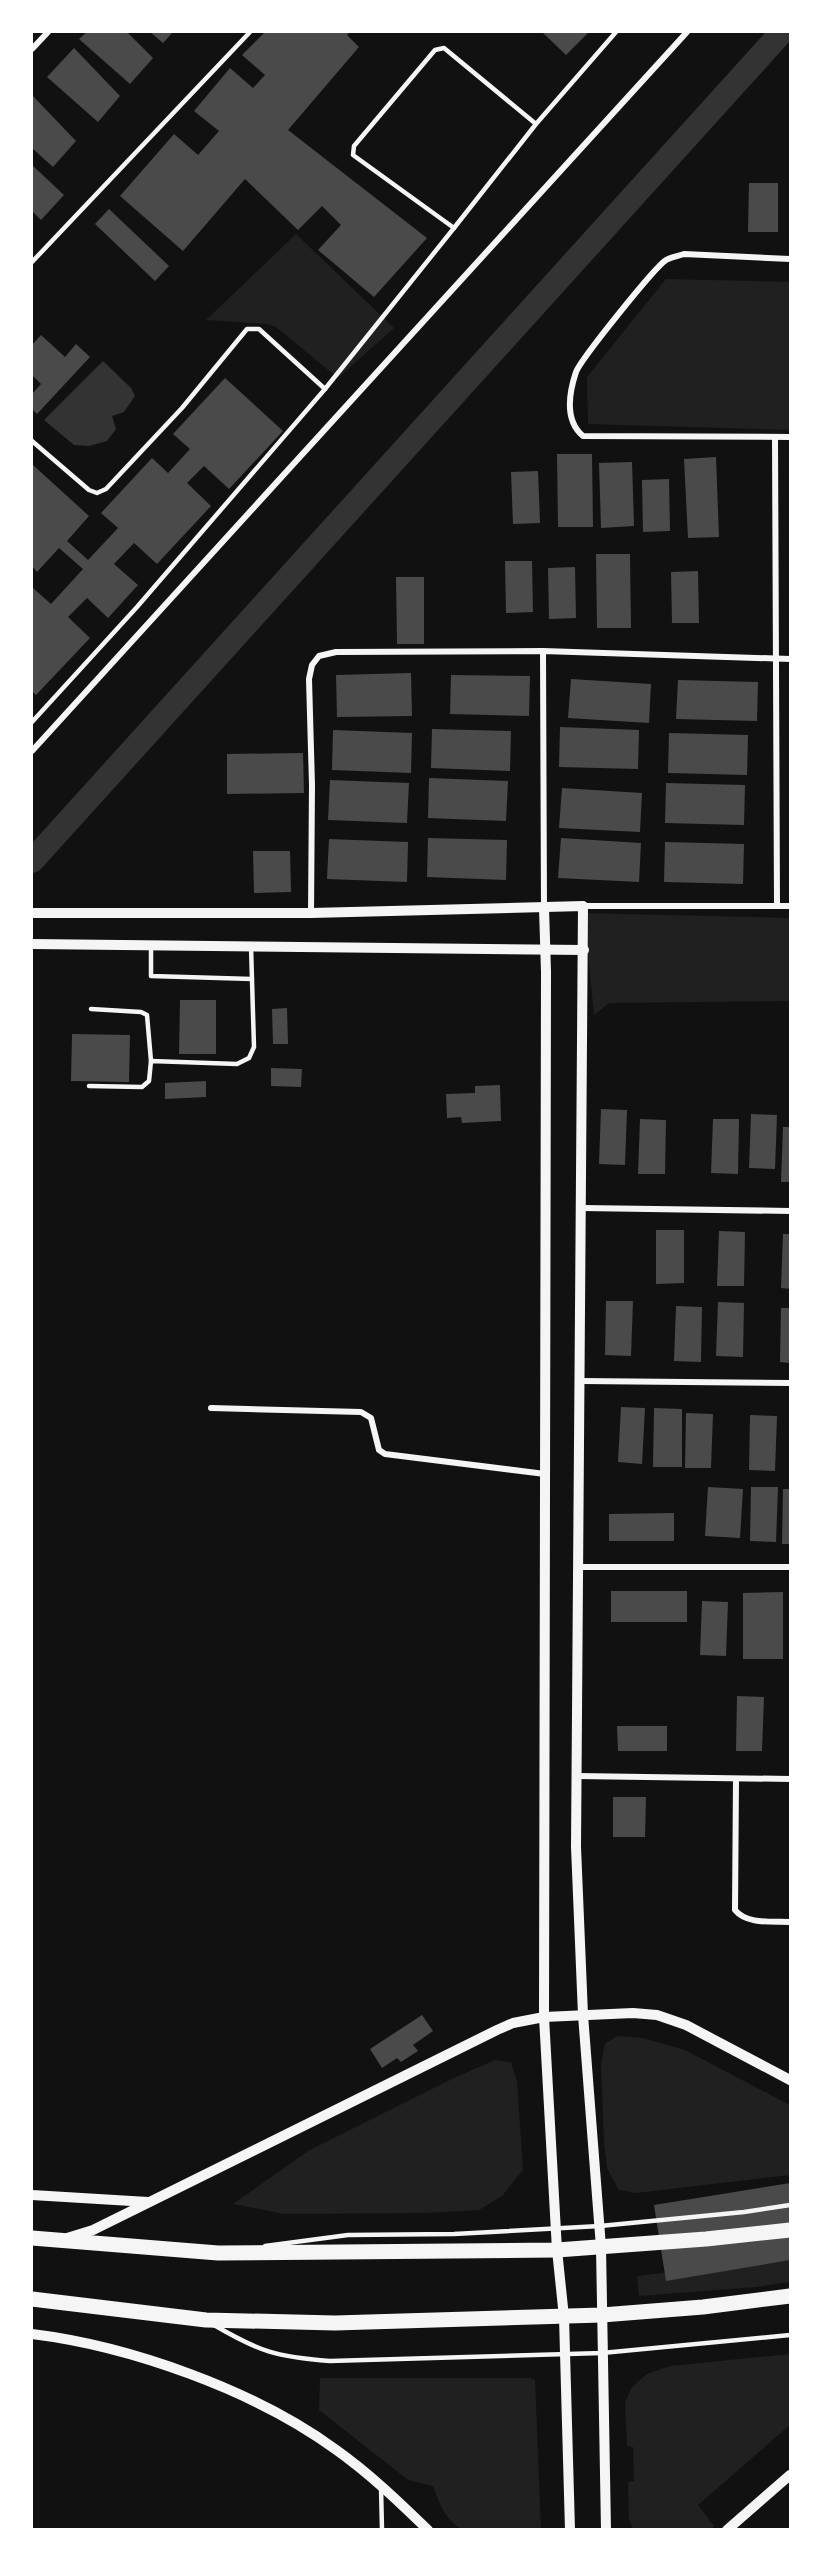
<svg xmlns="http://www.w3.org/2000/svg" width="822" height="2561" font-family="'PT Sans Narrow',sans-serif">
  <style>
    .green { fill: #202020 }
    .water { fill: #333 }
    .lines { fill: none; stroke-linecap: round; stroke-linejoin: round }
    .canal { stroke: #333; stroke-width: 24 }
    .building { fill: #4a4a4a }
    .service { stroke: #f5f5f5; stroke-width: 4.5 }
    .minor { stroke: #f5f5f5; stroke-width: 6 }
    .tertiary { stroke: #f5f5f5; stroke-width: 10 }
    .primary { stroke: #f5f5f5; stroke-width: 15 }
  </style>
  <rect width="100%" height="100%" fill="#111"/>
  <g class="green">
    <polygon points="296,234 394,328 338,378 276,327 267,324 206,320"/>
    <polygon points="666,279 790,282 790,430 588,424 587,377"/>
    <polygon points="584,913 790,918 790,1001 609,1003 594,1015"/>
    <polygon points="617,2036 643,2038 685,2050 790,2105 790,2175 636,2193 619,2190 607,2168 604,2142 601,2064 605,2044"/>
    <polygon points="495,2060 511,2062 517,2081 523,2170 502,2196 479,2210 425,2213 284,2214 233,2204 308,2151 454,2078"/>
    <polygon points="790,2258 790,2282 756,2287 639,2296 637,2276"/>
    <polygon points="790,2354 790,2425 698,2505 714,2526 710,2530 633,2529 629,2520 628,2482 634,2481 633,2447 627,2446 625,2402 632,2387 647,2374 670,2366"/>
    <path d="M320 2378H530L535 2380 541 2529H461C444 2518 440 2505 433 2486L408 2480 319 2410Z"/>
  </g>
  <polygon class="water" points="103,361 131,388 135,396 124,412 112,416 116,429 107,441 89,446 74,445 44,420"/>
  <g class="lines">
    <polyline class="canal" points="32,861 782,32"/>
  </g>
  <g class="building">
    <polygon points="87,32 127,32 153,58 130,84 79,39"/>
    <polygon points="150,32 173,32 163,43"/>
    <polygon points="265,32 350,32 347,35 359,47 288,130 427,238 374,297 318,250 341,225 322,206 298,230 245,179 183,251 120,196 174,134 198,155 219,131 194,111 230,68 253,88 265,75 242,55"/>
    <polygon points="542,32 589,32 566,55"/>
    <polygon points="74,48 120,96 98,122 47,77"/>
    <polygon points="32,95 76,141 53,167 32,148"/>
    <polygon points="32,165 64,195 41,220 32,211"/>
    <polygon points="749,183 778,183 778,232 748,232"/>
    <polygon points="109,209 169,266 155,281 95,224"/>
    <polygon points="41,335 65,357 76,344 90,357 37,414 32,409 32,394 41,384 32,375 32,345"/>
    <polygon points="225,378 283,431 229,489 204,466 187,483 211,506 157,564 134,543 114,564 138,585 108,618 87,598 68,617 90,638 36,695 32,691 32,589 33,588 51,604 83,569 59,548 37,572 32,566 32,467 33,465 89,516 67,541 88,560 118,528 101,513 152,458 168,473 190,449 173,434"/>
    <polygon points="557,454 592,454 593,527 558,527"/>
    <polygon points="716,457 719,537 688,538 684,459"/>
    <polygon points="632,462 634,526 601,528 599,463"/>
    <polygon points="538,471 540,523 513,524 511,472"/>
    <polygon points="669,479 670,531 643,532 642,480"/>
    <polygon points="596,554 630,554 631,628 597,628"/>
    <polygon points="505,561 532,561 533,612 506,613"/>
    <polygon points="575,567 576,618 549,619 548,568"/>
    <polygon points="698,571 699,623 672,623 671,572"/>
    <polygon points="396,577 424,577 424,644 397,644"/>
    <polygon points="411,673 412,716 337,717 336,675"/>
    <polygon points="451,675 530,676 529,716 450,714"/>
    <polygon points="571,679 651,684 649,723 568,718"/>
    <polygon points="678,680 758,682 757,721 676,719"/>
    <polygon points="560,727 639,730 638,769 559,767"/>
    <polygon points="432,729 511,731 510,771 431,768"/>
    <polygon points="333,730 412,733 411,773 332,770"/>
    <polygon points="669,733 748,735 747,775 668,773"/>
    <polygon points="303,753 304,793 227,794 227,754"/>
    <polygon points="429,778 508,781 506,821 428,818"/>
    <polygon points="330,780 409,783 407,823 328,820"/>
    <polygon points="666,783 745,785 744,825 665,823"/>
    <polygon points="562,788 642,793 640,832 559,828"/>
    <polygon points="428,838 507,840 506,880 427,877"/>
    <polygon points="561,838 641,843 639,882 558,878"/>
    <polygon points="329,839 408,842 407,882 327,879"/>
    <polygon points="665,842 744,844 743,884 664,882"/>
    <polygon points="253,851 290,851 291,892 254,893"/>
    <polygon points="180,1000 216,1000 216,1054 179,1054"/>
    <polygon points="287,1008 288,1044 273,1044 272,1009"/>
    <polygon points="72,1034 130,1035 129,1082 71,1081"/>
    <polygon points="271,1068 302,1069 301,1087 271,1086"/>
    <polygon points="206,1081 206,1097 165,1099 165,1083"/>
    <polygon points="500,1085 501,1121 462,1123 461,1117 447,1118 446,1094 475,1093 475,1086"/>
    <polygon points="601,1109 627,1110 625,1165 599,1164"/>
    <polygon points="751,1114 777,1115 775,1169 749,1168"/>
    <polygon points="640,1119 666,1120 665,1174 638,1174"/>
    <polygon points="713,1119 739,1119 738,1174 711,1173"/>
    <polygon points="783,1127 790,1127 790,1182 781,1182"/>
    <polygon points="656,1230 684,1230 684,1283 656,1284"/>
    <polygon points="719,1231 745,1232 744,1286 717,1286"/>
    <polygon points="783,1234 790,1234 790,1289 781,1288"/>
    <polygon points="606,1301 633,1301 631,1356 605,1355"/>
    <polygon points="718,1302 744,1303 743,1357 716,1356"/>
    <polygon points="676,1306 702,1307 701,1362 674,1361"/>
    <polygon points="781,1308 790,1308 790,1363 780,1362"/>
    <polygon points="621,1407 645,1408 642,1464 618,1462"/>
    <polygon points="654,1408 682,1409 682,1467 653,1467"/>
    <polygon points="686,1413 713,1414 711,1468 685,1468"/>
    <polygon points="750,1415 777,1416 775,1471 749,1470"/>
    <polygon points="708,1487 743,1489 740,1538 705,1536"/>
    <polygon points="751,1487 778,1487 776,1542 750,1541"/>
    <polygon points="783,1489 790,1489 790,1544 782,1544"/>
    <polygon points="674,1513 674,1541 609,1541 609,1514"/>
    <rect x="611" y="1591" width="76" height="31"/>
    <polygon points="783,1592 783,1659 743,1659 743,1593"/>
    <polygon points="702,1601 728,1602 726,1656 700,1655"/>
    <polygon points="737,1696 764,1697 762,1751 736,1751"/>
    <polygon points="617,1726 667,1726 667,1751 618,1751"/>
    <polygon points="613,1797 646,1797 645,1837 613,1837"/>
    <polygon points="422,2015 433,2031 413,2045 418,2051 401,2062 397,2058 382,2068 370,2049"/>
    <polygon points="790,2183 790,2260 666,2281 654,2205"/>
  </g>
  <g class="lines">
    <g class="service">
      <polyline points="536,124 444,48 435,50 354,146 353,155 454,228 536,124 616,32"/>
      <polyline points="32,262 250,32"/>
      <polyline points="325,389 454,228"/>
      <polyline points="32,441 89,490 97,493 106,489 182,408 247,329 259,329 325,389 137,607 32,722"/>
      <polyline points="151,945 151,976 252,979"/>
      <polyline points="91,1009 141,1012 147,1015 151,1061"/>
      <polyline points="89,1086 142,1087 149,1081 151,1061 237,1064 249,1058 254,1047 251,946"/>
      <polyline points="265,2246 348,2235 454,2234 600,2226 744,2212 790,2205"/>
      <path d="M214 2325C260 2352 277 2357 330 2361L602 2353 790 2335"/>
      <polyline points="381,2487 382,2530"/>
    </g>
    <g class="minor">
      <polyline points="32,49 48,32"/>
      <path d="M790 259 684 254C678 256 671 257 666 260 654 268 581 359 576 372 569 393 564 420 583 436L790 437"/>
      <polyline points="775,437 777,905"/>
      <polyline points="543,651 544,908"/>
      <polyline points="32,751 687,32"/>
      <polyline points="583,906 790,906"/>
      <polyline points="311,913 312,785 309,679 312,665 319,656 336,652 543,651 790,659"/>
      <polyline points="582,1208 790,1211"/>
      <polyline points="581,1381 790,1383"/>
      <polyline points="211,1408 361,1412 371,1418 379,1450 385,1454 545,1474"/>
      <polyline points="579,1567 790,1567"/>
      <polyline points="577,1776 790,1779"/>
      <path d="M736 1779 735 1910C747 1925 773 1921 790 1922"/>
    </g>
    <g class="tertiary">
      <polyline points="544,908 546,972 544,2017 557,2250 564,2317 570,2530"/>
      <polyline points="32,913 311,913 583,906 576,1847 583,2015 601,2247 606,2530"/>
      <polyline points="32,944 584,950"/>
      <polyline points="32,2195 148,2202"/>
      <polyline points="67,2238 93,2230 497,2030 513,2023 544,2017 633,2013 657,2015 686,2025 790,2080"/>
      <path d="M32 2334C130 2346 254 2390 335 2449 369 2473 398 2501 428 2530"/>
      <polyline points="727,2530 790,2475"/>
    </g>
    <g class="primary">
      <polyline points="32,2238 218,2253 557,2250 706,2239 790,2230"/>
      <polyline points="32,2299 206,2320 335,2323 602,2315 703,2307 790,2296"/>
    </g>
  </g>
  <rect width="822" height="2561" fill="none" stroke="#ffffff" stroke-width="66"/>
</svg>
